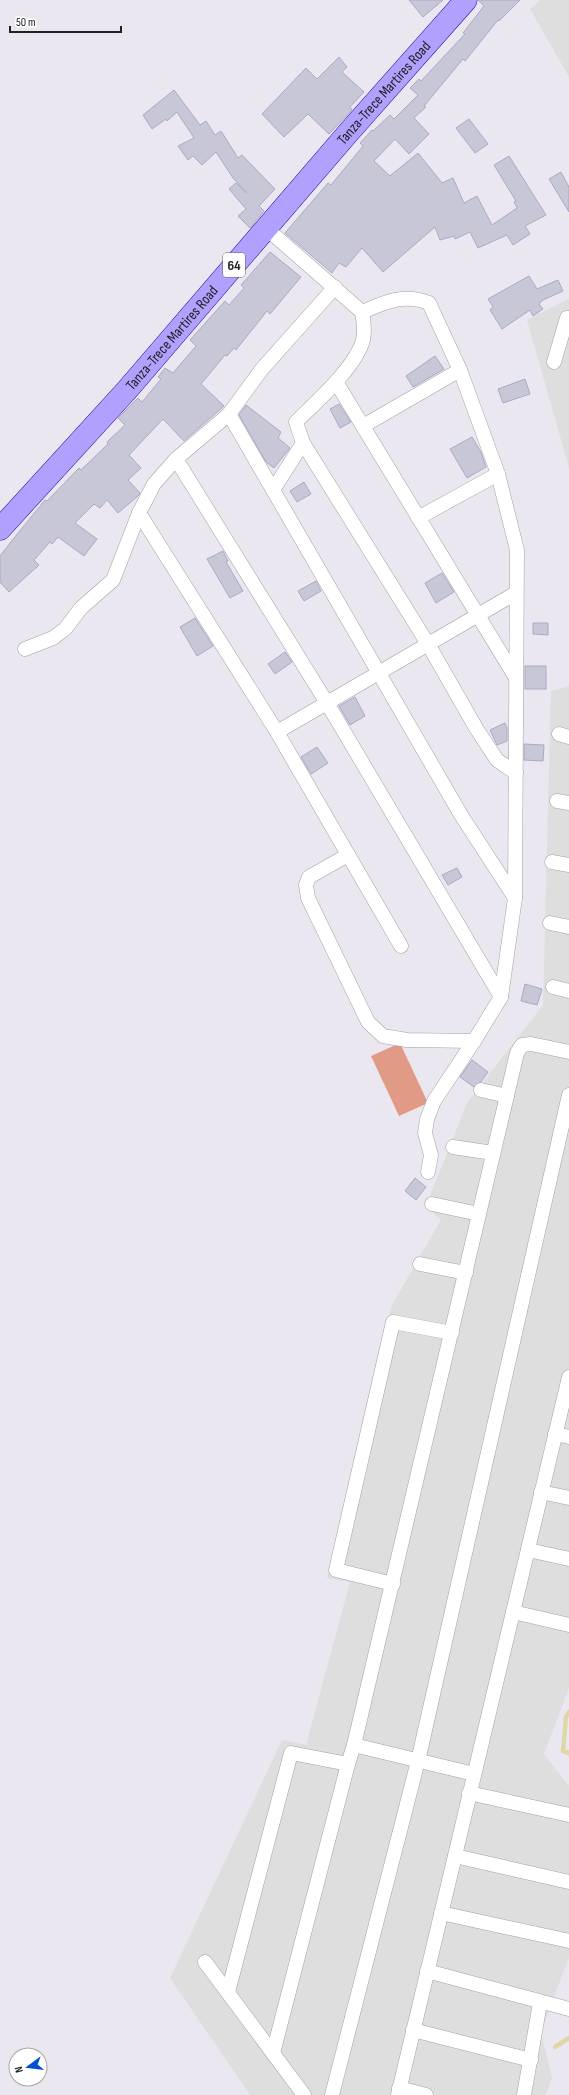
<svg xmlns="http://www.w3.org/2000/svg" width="569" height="2095" font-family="'Sofia Sans Condensed',sans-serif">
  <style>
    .residential { fill: #dededf }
    .pitch { fill: #e19a85 }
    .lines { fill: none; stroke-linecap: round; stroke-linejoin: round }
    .stream { stroke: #dfd7a7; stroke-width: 4.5 }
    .building { fill: #c8c7d8; stroke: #aba9c4 }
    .minor-casing { stroke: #a2a2a2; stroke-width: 15 }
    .primary-casing { stroke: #2d009e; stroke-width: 23 }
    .minor { stroke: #fff; stroke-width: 14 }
    .primary { stroke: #b1a0fe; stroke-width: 22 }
    .labels { text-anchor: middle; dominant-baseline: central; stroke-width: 3; stroke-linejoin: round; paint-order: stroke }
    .shield { fill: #fff; stroke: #646464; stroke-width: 1 }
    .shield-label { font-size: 14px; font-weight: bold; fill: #212121 }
    .street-label { font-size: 15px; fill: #212121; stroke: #fff }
  </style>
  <rect width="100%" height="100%" fill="#eae7f1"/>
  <g class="residential">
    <polygon points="540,0 569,0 569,77 530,9"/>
    <polygon points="569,299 569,468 527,320"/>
    <polygon points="569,686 569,1688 544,1754 569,1786 569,1957 541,2032 552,2078 546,2095 250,2095 170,1978 282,1740 306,1745 350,1582 327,1578 392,1305 441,1220 426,1206 467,1103 543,1005 551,691"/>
  </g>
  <polygon class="pitch" points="400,1043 428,1103 399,1116 371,1056"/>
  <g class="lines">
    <g class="stream">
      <polyline points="569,1712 566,1717 563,1751 569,1753"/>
      <polyline points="555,2047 569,2038"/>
    </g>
  </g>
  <g class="building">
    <polygon points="409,0 443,0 423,17"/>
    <polygon points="478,0 520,0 499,21 498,20 465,61 463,59 424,106 426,107 414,118 429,134 409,154 395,139 374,161 390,176 418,153 442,183 453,178 464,203 477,196 492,225 517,208 514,202 516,201 494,165 509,156 546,215 525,226 530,234 513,245 507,235 478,248 470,232 455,239 454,236 440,240 435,227 383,272 362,248 346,267 339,263 332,273 285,233 328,183 331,185 363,146 360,143 372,130 373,131 390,115 394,119 418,95 410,88 419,79 421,81 465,34 463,33 484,6"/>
    <polygon points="339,57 347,67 342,72 364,92 350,107 352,110 329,134 308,114 284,137 262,114 306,68 317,79"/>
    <polygon points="174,90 200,125 206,121 215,135 221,131 238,158 242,155 275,189 259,206 264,211 250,228 238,216 246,209 229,189 236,183 247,193 233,178 216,152 202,165 193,156 188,160 178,146 194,138 177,112 167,121 166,119 152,129 143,115"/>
    <polygon points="469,119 488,144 475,153 456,128"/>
    <polygon points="561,172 569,187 569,212 549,179"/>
    <polygon points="270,252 301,277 270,314 267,311 236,350 234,348 227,356 225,355 201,384 224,406 184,441 163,419 129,455 141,468 128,480 140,493 138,496 118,513 107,500 100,508 94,504 75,523 97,539 84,556 58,537 52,544 50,542 34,560 39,565 9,592 0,582 0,556 14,538 45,500 47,501 79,468 81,470 108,444 107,442 125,425 118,418 138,398 142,402 161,379 158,377 165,368 173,373 196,346 190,340 225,301 229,305 244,288 241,285"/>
    <polygon points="529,276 537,289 558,280 563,291 543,300 539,304 543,309 533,316 530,310 502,329 490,310 493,307 488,299"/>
    <polygon points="435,356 444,369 413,387 406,376"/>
    <polygon points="525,379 530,394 503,403 498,389"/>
    <polygon points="339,404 351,422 340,428 330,409"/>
    <polygon points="246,405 281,432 278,438 290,448 274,468 266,462 239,415"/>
    <polygon points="472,437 481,452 486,467 467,478 450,449"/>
    <polygon points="304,482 311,494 297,502 290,491"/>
    <polygon points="223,551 228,561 226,562 243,591 230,598 207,559"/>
    <polygon points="442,573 454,592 436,603 425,583"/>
    <polygon points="316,581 321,591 304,601 298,591"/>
    <polygon points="195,618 213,646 197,656 180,627"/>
    <polygon points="533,623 548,623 548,635 533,634"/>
    <polygon points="285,652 292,662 275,674 268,664"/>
    <rect x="525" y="666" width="21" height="23"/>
    <polygon points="355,697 365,716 350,725 339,706"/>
    <polygon points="505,723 507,728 507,741 497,745 490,730"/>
    <polygon points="524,744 544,745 543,761 524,760"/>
    <polygon points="317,747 328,763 311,774 301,757"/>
    <polygon points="457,868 462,877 448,885 442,875"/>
    <polygon points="525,984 542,989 537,1005 521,1001"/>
    <polygon points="472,1060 488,1072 481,1082 474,1087 460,1077"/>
    <polygon points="415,1178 426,1187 416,1200 405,1191"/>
  </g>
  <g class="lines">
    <g class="minor-casing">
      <g id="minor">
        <path d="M266 228 362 312C364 322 365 330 363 340 356 367 316 402 296 422L303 443 273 490"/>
        <polyline points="554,362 567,318 569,318"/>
        <polyline points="336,382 516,678"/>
        <polyline points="229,414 461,815 515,898"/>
        <polyline points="363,426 460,370"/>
        <polyline points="303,443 428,644 476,728 497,760 516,773"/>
        <polyline points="176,459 327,703 501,997"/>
        <polyline points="139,513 277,732 401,946"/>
        <polyline points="418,518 498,474"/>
        <polyline points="25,649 53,638 65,629 81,608 113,580 139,513 154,484 176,459 229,414 262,369 335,287"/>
        <polyline points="277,732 516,593"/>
        <polyline points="559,734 569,737"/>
        <polyline points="557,801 569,803"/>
        <path d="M348 855 309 877 306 885 308 898 368 1022 383 1036 407 1040 474 1041 501 997 515 898 517 550 498 474 460 370 429 303C405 293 385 302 362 312"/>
        <polyline points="552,862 569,865"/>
        <polyline points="550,923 569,927"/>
        <polyline points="553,987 569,991"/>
        <polyline points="481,1090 507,1096"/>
        <polyline points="453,1147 493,1153"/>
        <polyline points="428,1172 431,1155 425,1133 427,1119 434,1101 474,1041"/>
        <polyline points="432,1204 479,1214"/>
        <polyline points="420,1264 466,1273"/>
        <polyline points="555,1434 569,1437"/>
        <polyline points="541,1492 569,1498"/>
        <polyline points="528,1550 569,1559"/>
        <polyline points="393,1584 336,1570 393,1322 452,1333"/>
        <polyline points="513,1612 569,1625"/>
        <polyline points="354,1745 474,1774"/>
        <polyline points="469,1793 569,1815"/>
        <polyline points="455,1856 569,1882"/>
        <polyline points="441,1913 569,1941"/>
        <polyline points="205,1962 304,2095"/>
        <polyline points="427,1971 569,2009"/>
        <polyline points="228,1992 291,1753 348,1764 354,1745 517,1053 522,1045 531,1044 569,1052"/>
        <polyline points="413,2030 531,2060"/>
        <polyline points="273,2053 348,1764"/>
        <polyline points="399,2088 426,2095"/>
        <polyline points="332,2095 418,1761 569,1095"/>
        <polyline points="398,2095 569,1377"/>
        <polyline points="524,2095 540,2003"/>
      </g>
    </g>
    <g class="primary-casing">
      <g id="primary">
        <path id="s1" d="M0 529 127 390 348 133 466 0"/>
      </g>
    </g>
    <use href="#minor" class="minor"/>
    <use href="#primary" class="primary"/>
  </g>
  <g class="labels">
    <rect class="shield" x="223" y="253" width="22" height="24" rx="3"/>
    <g class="shield-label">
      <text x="234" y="265">64</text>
    </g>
    <g class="street-label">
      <text stroke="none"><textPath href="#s1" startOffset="581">Tanza-Trece Martires Road</textPath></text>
      <text stroke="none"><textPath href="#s1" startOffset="257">Tanza-Trece Martires Road</textPath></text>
    </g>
  </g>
  <g transform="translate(28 2067) rotate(255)"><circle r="19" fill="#ffffff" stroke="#a6a6a6"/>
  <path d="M0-3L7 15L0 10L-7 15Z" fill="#0051d2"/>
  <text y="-6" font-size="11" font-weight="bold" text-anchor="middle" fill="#212121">N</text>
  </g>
  <path d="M10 26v6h111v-6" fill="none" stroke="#212121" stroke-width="2"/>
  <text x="16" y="26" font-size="12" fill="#212121" stroke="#ffffff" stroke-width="3" paint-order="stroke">50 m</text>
</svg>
